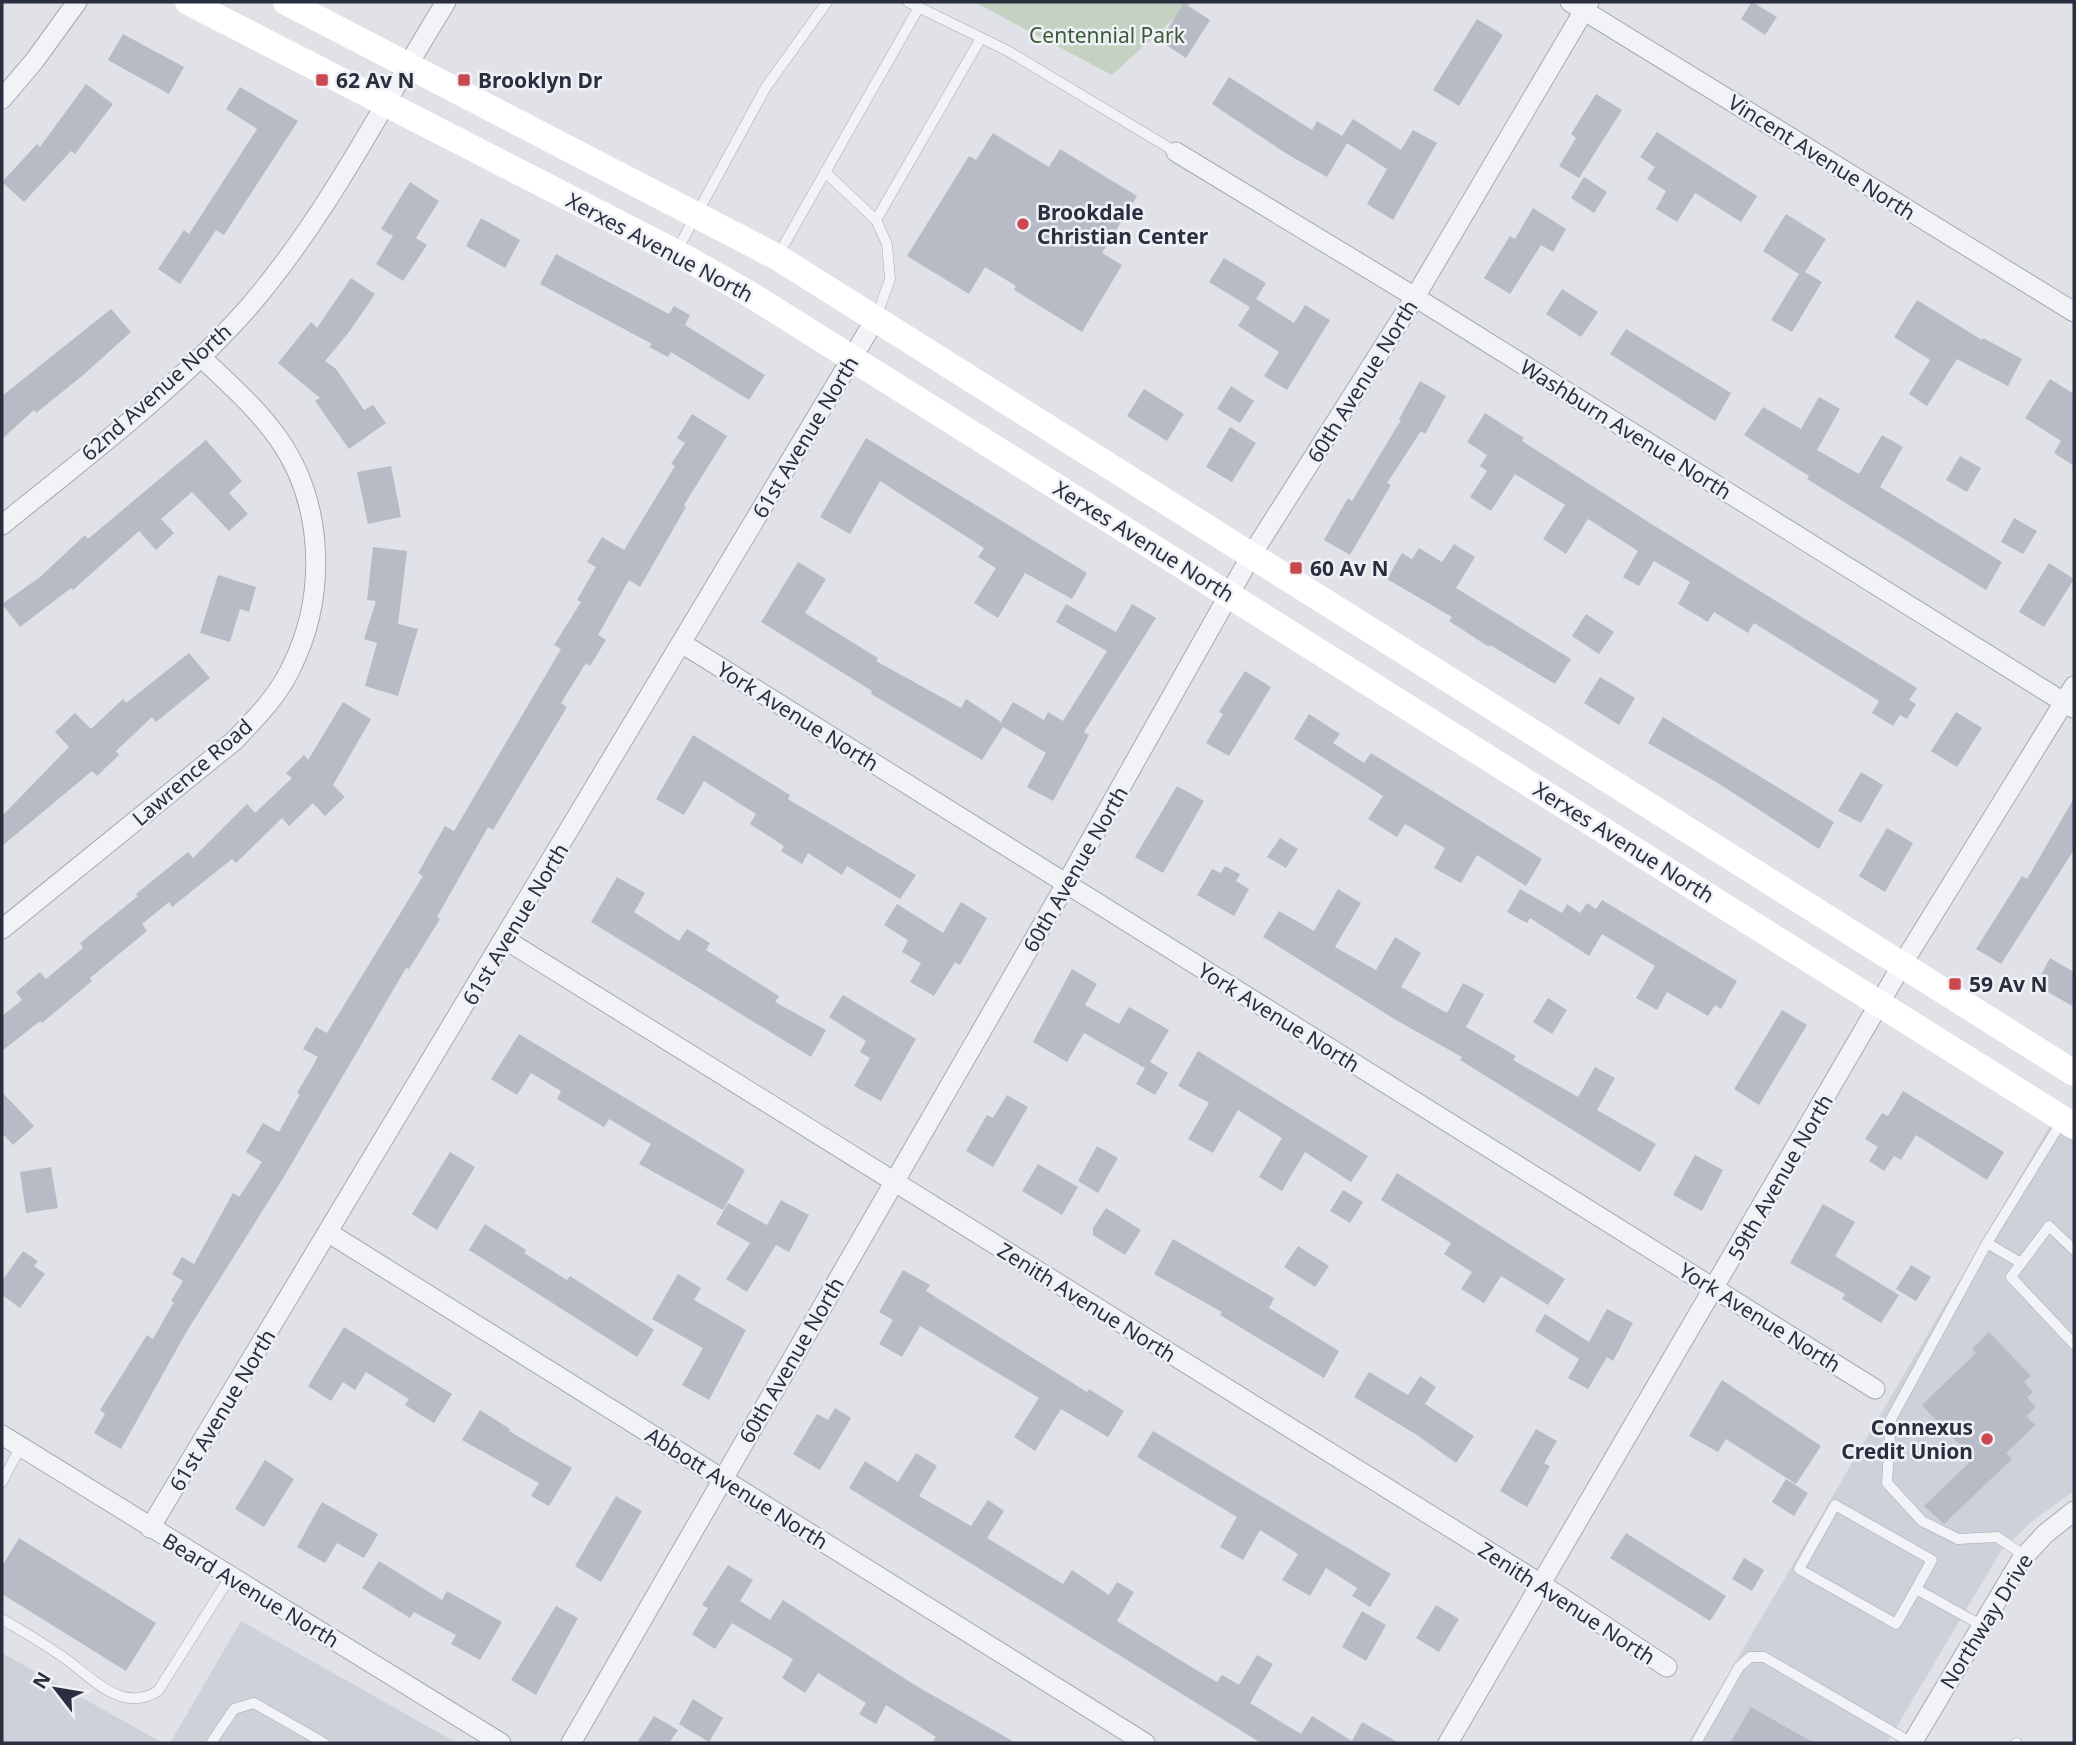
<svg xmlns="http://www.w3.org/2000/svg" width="2076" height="1745" font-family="'Noto Sans',sans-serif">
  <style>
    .built { fill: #ced1da }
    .green { fill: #c4d2c1 }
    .building { fill: #b7bbc5 }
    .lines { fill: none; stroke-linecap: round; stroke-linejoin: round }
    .lane-casing { stroke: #a5a9b2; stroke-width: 11 }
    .street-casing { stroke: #a5a9b2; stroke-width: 21 }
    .lane { stroke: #f2f3f7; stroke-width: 10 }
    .street { stroke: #f2f3f7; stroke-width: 19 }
    .secondary { stroke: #fff; stroke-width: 26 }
    .poi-dot { fill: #ca484e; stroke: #eff1f6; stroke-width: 2.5 }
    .labels { text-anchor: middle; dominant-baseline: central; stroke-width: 5; stroke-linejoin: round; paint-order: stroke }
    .park-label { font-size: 21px; fill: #3a5b37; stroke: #eff1f6 }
    .poi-label { font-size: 21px; font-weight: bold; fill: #292f3f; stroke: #eff1f6; text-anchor: start }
    .street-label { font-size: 21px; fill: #292f3f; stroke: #eff1f6 }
  </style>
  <rect width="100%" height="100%" fill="#e0e2e8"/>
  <g class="built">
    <polygon points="2052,1122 2074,1138 2074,1491 2030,1523 2001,1551 1887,1743 1688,1743"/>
    <polygon points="241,1621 457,1743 170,1743"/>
    <polygon points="2,1653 163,1743 2,1743"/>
  </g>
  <polygon class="green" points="974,2 1192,2 1112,75"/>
  <g class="building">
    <polygon points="1752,2 1777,17 1765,35 1741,19"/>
    <polygon points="1184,3 1210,20 1186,58 1160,41"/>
    <polygon points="1477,19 1503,35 1459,106 1433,90"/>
    <polygon points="123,34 184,67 169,94 108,60"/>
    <polygon points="1229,77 1312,130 1317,121 1342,136 1353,119 1401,150 1413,130 1437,143 1393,220 1367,204 1387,169 1347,143 1327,177 1287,154 1212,104"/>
    <polygon points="86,84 113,104 75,154 71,151 24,202 2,182 37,144 40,147"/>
    <polygon points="240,87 298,121 224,235 216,230 180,284 158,269 184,230 189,234 257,129 226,109"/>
    <polygon points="1596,94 1622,110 1579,178 1559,166 1576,138 1571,134"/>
    <polygon points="1657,132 1757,196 1741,222 1695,193 1677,222 1656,209 1666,191 1647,179 1655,167 1640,157"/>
    <polygon points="993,133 1049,167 1060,149 1137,196 1102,253 1122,265 1082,332 1014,290 1016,286 985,267 969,294 907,256 969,156 976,160"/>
    <polygon points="1584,177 1607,192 1594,213 1571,198"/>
    <polygon points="410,182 439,201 416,238 427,245 403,281 376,264 393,236 381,229"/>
    <polygon points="1533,208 1566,229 1553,252 1541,245 1510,294 1484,278 1510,236 1515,239"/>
    <polygon points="1786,214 1826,239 1805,272 1822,282 1792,332 1771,320 1799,274 1763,251"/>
    <polygon points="481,218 520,240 505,268 466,246"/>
    <polygon points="556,254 669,314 674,306 690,315 685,325 765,375 749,400 671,352 668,357 649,347 652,344 540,284"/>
    <polygon points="1224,258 1266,283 1256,299 1294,323 1305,305 1330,320 1287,390 1264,376 1279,352 1238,326 1250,307 1209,282"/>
    <polygon points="351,278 375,294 349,332 325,361 336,369 364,410 373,405 386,423 349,449 315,401 320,398 278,363 311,322 317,328"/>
    <polygon points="1562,289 1598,312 1581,337 1546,314"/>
    <polygon points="1917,300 1982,340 1983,338 2022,359 2008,386 1957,359 1927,406 1909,394 1930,360 1894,337"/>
    <polygon points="111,309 131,332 82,376 36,413 34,410 2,439 2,396"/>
    <polygon points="1626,329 1731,393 1715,421 1610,354"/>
    <polygon points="2050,379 2074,394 2074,466 2054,453 2061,441 2025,418"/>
    <polygon points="1420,381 1446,396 1425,434 1421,431 1387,483 1391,485 1350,555 1324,540 1348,498 1352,501 1401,420 1399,419"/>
    <polygon points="1231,386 1254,401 1240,423 1217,409"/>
    <polygon points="1144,389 1184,414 1167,441 1127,416"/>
    <polygon points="1819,397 1840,409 1817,450 1859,474 1882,435 1903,447 1880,487 2002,562 1986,590 1807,479 1809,476 1744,435 1763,407 1801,429"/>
    <polygon points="1485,413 1524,438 1522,441 1653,525 1917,688 1909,700 1916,704 1907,719 1900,715 1893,726 1872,713 1879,701 1754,623 1748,633 1714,612 1708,622 1678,604 1690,582 1654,561 1639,586 1623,577 1638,551 1588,519 1566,554 1543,539 1565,505 1515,474 1491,511 1470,497 1487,471 1480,466 1487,455 1467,442"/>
    <polygon points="692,414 727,436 684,505 686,507 640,587 629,580 598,635 606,640 590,666 586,663 561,703 567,707 493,830 488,827 437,917 440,919 409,969 406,968 285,1175 187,1331 121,1449 94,1433 105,1414 100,1410 147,1335 153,1339 174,1302 171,1301 183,1281 172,1274 182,1257 194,1264 233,1193 239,1197 262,1162 246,1152 263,1123 279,1132 300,1094 297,1093 318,1057 303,1049 316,1027 327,1033 423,876 418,873 445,826 454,831 561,649 554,645 581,602 577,600 596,567 587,562 602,537 624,550 675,466 671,464 685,443 677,438"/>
    <polygon points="1230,427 1256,443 1232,482 1206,467"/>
    <polygon points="866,438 1087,573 1072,599 1025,573 998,618 974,603 996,568 978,557 984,548 880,481 850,534 820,517"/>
    <polygon points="206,440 242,481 229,493 248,514 229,531 192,492 161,519 174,533 156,550 139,531 73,590 71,588 20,627 2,604 40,577 85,535 88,539"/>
    <polygon points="1960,456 1981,468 1967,492 1946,480"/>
    <polygon points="391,466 401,517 368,524 357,472"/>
    <polygon points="2014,518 2037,531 2023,554 2001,542"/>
    <polygon points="1454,544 1475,557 1456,588 1571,659 1555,684 1490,645 1489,647 1449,621 1452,617 1387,579 1402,553 1412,559 1419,548 1442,562"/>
    <polygon points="373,547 407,551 398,624 418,629 398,696 365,686 377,643 364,639 376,601 367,600"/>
    <polygon points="798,562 826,579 805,613 878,658 876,661 961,708 966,699 1001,722 1013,702 1044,720 1048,712 1063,721 1107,651 1056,622 1066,604 1116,632 1132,604 1156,618 1084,732 1089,735 1053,801 1027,787 1046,753 1003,727 982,760 871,694 872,691 761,622"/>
    <polygon points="2049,563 2074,579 2044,627 2019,612"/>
    <polygon points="218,575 256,587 249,612 240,609 230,642 200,633"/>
    <polygon points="1586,614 1614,632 1599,654 1572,636"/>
    <polygon points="189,653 210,678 156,722 152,717 116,751 119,755 97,776 92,771 2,846 2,816 69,747 55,732 75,713 91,729 123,699 126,703"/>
    <polygon points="1245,671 1271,687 1229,756 1206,743 1223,714 1219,712"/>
    <polygon points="1600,677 1635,698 1619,725 1584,703"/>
    <polygon points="343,702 371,719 333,785 345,797 325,816 313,803 289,826 282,818 236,863 232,859 172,907 169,902 142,924 147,931 90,978 92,981 42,1023 40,1021 2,1051 2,1016 22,1000 16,992 40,972 46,979 83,948 80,943 138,896 136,894 188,852 193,858 247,804 255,813 292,778 286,773 304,755 308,760"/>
    <polygon points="1956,712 1982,728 1957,767 1931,751"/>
    <polygon points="1309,714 1340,734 1333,743 1364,763 1371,753 1542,859 1526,886 1477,855 1461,883 1434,868 1445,848 1405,824 1397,837 1368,819 1383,796 1294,739"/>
    <polygon points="1663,717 1834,822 1819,849 1718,783 1648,743"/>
    <polygon points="693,735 790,795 788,799 916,875 900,899 847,866 842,875 808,853 802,864 781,851 784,846 750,824 756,814 704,781 684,815 656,799"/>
    <polygon points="1861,772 1883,785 1861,823 1838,811"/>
    <polygon points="1177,786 1204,801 1163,873 1135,857"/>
    <polygon points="2074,798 2074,850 2001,964 1976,949 2022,876 2027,879"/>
    <polygon points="1887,828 1913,843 1885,892 1859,876"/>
    <polygon points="1280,838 1298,849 1286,868 1267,857"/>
    <polygon points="1225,866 1240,874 1236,881 1249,889 1234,916 1197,895 1212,869 1221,873"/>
    <polygon points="617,877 645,893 634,912 679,941 687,929 710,943 706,950 779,996 775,1002 826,1030 811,1057 591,922"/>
    <polygon points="1338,889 1361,903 1335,947 1376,970 1395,937 1421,953 1401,987 1447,1013 1463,983 1484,994 1466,1027 1516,1056 1513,1060 1578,1097 1595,1067 1615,1078 1597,1110 1656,1144 1640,1172 1460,1060 1462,1057 1396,1020 1263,937 1279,911 1314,931"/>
    <polygon points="1520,889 1562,913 1567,904 1580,913 1587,903 1596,909 1602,900 1737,981 1721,1009 1715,1005 1708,1016 1667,992 1657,1010 1636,998 1655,966 1602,934 1589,956 1530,918 1527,923 1507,912"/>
    <polygon points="961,902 987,918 960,965 955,962 934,996 910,982 921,963 902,952 908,940 884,925 897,904 943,933"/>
    <polygon points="2050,958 2074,972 2074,1007 2036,985"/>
    <polygon points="1072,969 1097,984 1085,1005 1119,1024 1129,1007 1169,1030 1150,1062 1168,1073 1155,1095 1136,1084 1145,1068 1084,1033 1067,1062 1033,1042"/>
    <polygon points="843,995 916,1039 881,1101 854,1086 870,1058 860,1052 866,1041 829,1017"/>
    <polygon points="1548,998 1567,1010 1552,1034 1533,1022"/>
    <polygon points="1782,1010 1807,1025 1759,1105 1734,1089"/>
    <polygon points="519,1034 745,1170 723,1210 639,1164 651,1144 609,1119 604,1127 557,1099 561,1091 531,1073 517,1095 491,1079"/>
    <polygon points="1198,1051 1368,1156 1351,1182 1305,1152 1282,1191 1259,1177 1282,1138 1238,1110 1213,1153 1188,1139 1209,1103 1178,1086"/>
    <polygon points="1903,1091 2004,1152 1987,1180 1916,1135 1901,1160 1894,1156 1884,1171 1869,1161 1878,1147 1865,1139 1882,1113 1888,1116"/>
    <polygon points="2,1092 34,1126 13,1145 2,1133"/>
    <polygon points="1007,1095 1028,1107 993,1167 966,1151 987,1115 993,1118"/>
    <polygon points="1097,1146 1118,1158 1098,1193 1078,1181"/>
    <polygon points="450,1152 475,1167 437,1230 412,1214"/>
    <polygon points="1695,1155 1723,1170 1702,1211 1673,1195"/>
    <polygon points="1038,1164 1078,1187 1062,1215 1022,1191"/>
    <polygon points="51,1167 58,1208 26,1213 20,1172"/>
    <polygon points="1397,1173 1565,1279 1548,1305 1501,1276 1484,1303 1461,1289 1472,1272 1444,1254 1451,1243 1381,1200"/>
    <polygon points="1343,1190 1363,1202 1350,1223 1330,1211"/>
    <polygon points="781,1200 809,1215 789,1252 776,1245 747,1292 726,1279 750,1243 716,1224 728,1203 767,1225"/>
    <polygon points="1823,1204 1855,1222 1835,1256 1899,1295 1881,1323 1842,1299 1845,1294 1790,1263"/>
    <polygon points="1106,1208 1141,1230 1125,1255 1093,1235 1093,1228"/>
    <polygon points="485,1224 526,1250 524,1253 567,1280 570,1276 654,1330 637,1357 469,1250"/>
    <polygon points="1173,1239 1274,1298 1269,1308 1339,1351 1324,1378 1220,1315 1222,1312 1154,1274"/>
    <polygon points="1298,1246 1329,1266 1315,1287 1284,1267"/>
    <polygon points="23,1251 38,1261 34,1266 45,1274 20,1308 2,1295 2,1281"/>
    <polygon points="1911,1265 1931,1277 1916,1301 1896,1289"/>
    <polygon points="903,1270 930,1285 926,1291 1087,1392 1089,1389 1124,1411 1108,1437 1061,1409 1035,1451 1014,1437 1039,1398 920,1326 902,1357 879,1344 893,1320 879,1312"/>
    <polygon points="678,1274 701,1288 694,1300 746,1330 709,1400 682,1385 703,1348 652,1319"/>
    <polygon points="1607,1309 1633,1323 1613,1361 1607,1357 1588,1389 1568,1378 1579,1359 1535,1331 1545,1314 1589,1342"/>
    <polygon points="344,1327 452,1394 434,1423 405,1405 409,1399 366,1372 355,1390 343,1382 331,1401 308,1386"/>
    <polygon points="1989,1332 2031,1376 2024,1382 2033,1392 2027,1398 2036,1407 2026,1416 2035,1425 2006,1453 2012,1459 1944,1524 1924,1506 1973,1459 1922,1405 1976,1353 1972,1349"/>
    <polygon points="1369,1372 1408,1395 1420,1376 1436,1387 1425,1404 1474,1436 1456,1463 1417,1435 1354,1397"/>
    <polygon points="1722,1380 1821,1446 1796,1484 1726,1439 1718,1452 1689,1436"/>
    <polygon points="835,1408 851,1418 820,1470 793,1454 817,1414 828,1420"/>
    <polygon points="480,1410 510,1429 509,1431 572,1468 549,1506 531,1496 539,1483 462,1440"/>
    <polygon points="1536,1429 1557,1441 1544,1463 1550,1466 1527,1507 1500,1491"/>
    <polygon points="1153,1431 1391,1574 1370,1607 1352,1596 1357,1588 1326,1568 1310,1596 1282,1580 1298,1554 1260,1530 1243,1560 1220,1547 1237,1517 1137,1457"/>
    <polygon points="916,1453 937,1466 919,1496 971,1526 988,1500 1004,1511 987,1538 1063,1584 1072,1570 1109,1595 1117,1582 1134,1592 1117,1621 1193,1668 1217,1682 1222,1675 1239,1685 1257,1655 1273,1664 1250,1703 1301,1734 1312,1716 1352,1741 1362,1722 1399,1743 1261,1743 849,1488 865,1461 898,1482"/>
    <polygon points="265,1460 294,1479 264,1527 235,1509"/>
    <polygon points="1786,1479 1808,1493 1794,1516 1772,1502"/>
    <polygon points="616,1496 642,1511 601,1582 575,1566"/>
    <polygon points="322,1502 378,1534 364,1558 337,1543 325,1563 297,1547"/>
    <polygon points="1626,1533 1726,1596 1710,1621 1610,1558"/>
    <polygon points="19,1538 156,1623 126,1671 2,1594 2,1566"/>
    <polygon points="1744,1558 1764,1570 1752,1591 1732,1579"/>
    <polygon points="379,1561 442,1600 447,1591 502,1622 480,1660 451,1644 456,1635 414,1612 410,1618 362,1588"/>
    <polygon points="728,1565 753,1580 740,1601 770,1620 783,1600 913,1684 1016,1743 932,1743 936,1737 886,1705 876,1724 859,1714 866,1703 818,1673 805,1693 782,1678 793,1659 732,1623 715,1649 692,1634 708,1608 702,1605"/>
    <polygon points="1436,1605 1459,1619 1439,1652 1416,1638"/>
    <polygon points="556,1606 578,1618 536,1695 511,1680"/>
    <polygon points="1362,1611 1386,1625 1366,1661 1342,1647"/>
    <polygon points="693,1699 723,1718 709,1742 679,1724"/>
    <polygon points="1751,1707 1814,1743 1730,1743"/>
    <polygon points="654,1716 678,1730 669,1743 637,1743"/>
  </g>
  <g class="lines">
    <g class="lane-casing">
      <g id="lane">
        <polyline points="908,2 1008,51 1176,152"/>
        <polyline points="825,172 876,220 887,244 890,279 876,318"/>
        <polyline points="876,220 981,38"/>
        <polyline points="676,252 766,87 827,2"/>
        <polyline points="777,257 919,7"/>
        <polyline points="1987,1243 2062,1121"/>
        <polyline points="2074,1250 2049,1226 2011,1277 2074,1344"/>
        <polyline points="2021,1263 1987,1243 1891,1419 1887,1483 1922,1521 1958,1539 1997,1537 2025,1556"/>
        <polyline points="2,1482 20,1448"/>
        <polyline points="1916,1589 1896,1624 1799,1569 1835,1505 1932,1560 1916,1589 1981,1625"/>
        <path d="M2 1619C22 1631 43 1643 63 1657 92 1677 121 1714 158 1691L230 1577"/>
        <polyline points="211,1743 234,1709 254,1703 324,1743"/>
        <polyline points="1696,1743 1739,1667 1750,1657 1764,1657 1912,1743"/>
        <polyline points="2016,1743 2017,1743"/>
      </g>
    </g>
    <g class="street-casing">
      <g id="street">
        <polyline points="1570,2 2074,312"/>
        <polyline points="2,99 35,60 77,2"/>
        <polyline points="1176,152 1415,297 2073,708"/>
        <path d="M2 525C87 456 175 390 248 308 328 215 382 105 446 2"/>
        <polyline points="683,644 1875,1389"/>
        <path d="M2 929 234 741C256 718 279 695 292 666 327 595 324 503 278 438 256 407 228 383 201 357"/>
        <polyline points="506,940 1541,1584 1667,1667"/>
        <polyline points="329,1233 1145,1743"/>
        <polyline points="2,1435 501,1743"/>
        <polyline points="150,1528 876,318"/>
        <polyline points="571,1743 1066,884 1252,554 1415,297 1589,2"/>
        <polyline points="1448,1743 1903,963 2074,686"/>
        <polyline points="1912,1743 2021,1560 2045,1534 2074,1511"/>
      </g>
    </g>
    <use href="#lane" class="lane"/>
    <use href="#street" class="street"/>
    <g class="secondary">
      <polyline points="188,2 675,252 748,293 2074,1126"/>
      <polyline points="286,2 777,257 2074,1073"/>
    </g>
  </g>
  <g class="poi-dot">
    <rect x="315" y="73" width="14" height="14" rx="3.5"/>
    <rect x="457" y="73" width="14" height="14" rx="3.5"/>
    <circle cx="1023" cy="224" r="7"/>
    <rect x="1289" y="561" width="14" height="14" rx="3.5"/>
    <rect x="1948" y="977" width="14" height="14" rx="3.5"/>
    <circle cx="1987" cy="1439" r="7"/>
  </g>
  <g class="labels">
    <g class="park-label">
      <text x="1107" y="35">Centennial Park</text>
    </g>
    <g class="poi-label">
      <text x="336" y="80">62 Av N</text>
      <text x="478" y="80">Brooklyn Dr</text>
      <text x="1037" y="212">Brookdale<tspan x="1037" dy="24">Christian Center</tspan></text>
      <text x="1310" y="568">60 Av N</text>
      <text x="1969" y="984">59 Av N</text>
      <text x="1973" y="1427" text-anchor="end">Connexus<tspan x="1973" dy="24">Credit Union</tspan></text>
    </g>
    <g class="street-label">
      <text transform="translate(1822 157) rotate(32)">Vincent Avenue North</text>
      <text transform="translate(660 247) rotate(28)">Xerxes Avenue North</text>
      <text transform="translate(1362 381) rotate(-58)">60th Avenue North</text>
      <text transform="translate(156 392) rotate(-42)">62nd Avenue North</text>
      <text transform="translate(1626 429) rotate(32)">Washburn Avenue North</text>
      <text transform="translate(805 437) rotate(-59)">61st Avenue North</text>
      <text transform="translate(1144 541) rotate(32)">Xerxes Avenue North</text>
      <text transform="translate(798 716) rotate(32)">York Avenue North</text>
      <text transform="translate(192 772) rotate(-41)">Lawrence Road</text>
      <text transform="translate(1624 842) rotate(32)">Xerxes Avenue North</text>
      <text transform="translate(1075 869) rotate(-60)">60th Avenue North</text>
      <text transform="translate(515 924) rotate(-59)">61st Avenue North</text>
      <text transform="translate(1279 1017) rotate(32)">York Avenue North</text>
      <text transform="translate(1780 1177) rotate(-60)">59th Avenue North</text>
      <text transform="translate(1087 1302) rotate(32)">Zenith Avenue North</text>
      <text transform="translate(1760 1317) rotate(32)">York Avenue North</text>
      <text transform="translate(791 1360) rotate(-60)">60th Avenue North</text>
      <text transform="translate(222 1410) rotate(-59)">61st Avenue North</text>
      <text transform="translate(737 1488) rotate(32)">Abbott Avenue North</text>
      <text transform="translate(251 1590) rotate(31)">Beard Avenue North</text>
      <text transform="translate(1567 1603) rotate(33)">Zenith Avenue North</text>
      <text transform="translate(1986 1621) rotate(-58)">Northway Drive</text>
    </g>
  </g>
  <rect width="2076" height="1745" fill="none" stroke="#292f3f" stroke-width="7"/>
  <g transform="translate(56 1689) rotate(301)" stroke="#eff1f6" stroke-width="5" paint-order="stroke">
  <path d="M0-5L12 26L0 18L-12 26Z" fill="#292f3f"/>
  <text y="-10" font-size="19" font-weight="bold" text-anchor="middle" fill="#292f3f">N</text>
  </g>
</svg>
